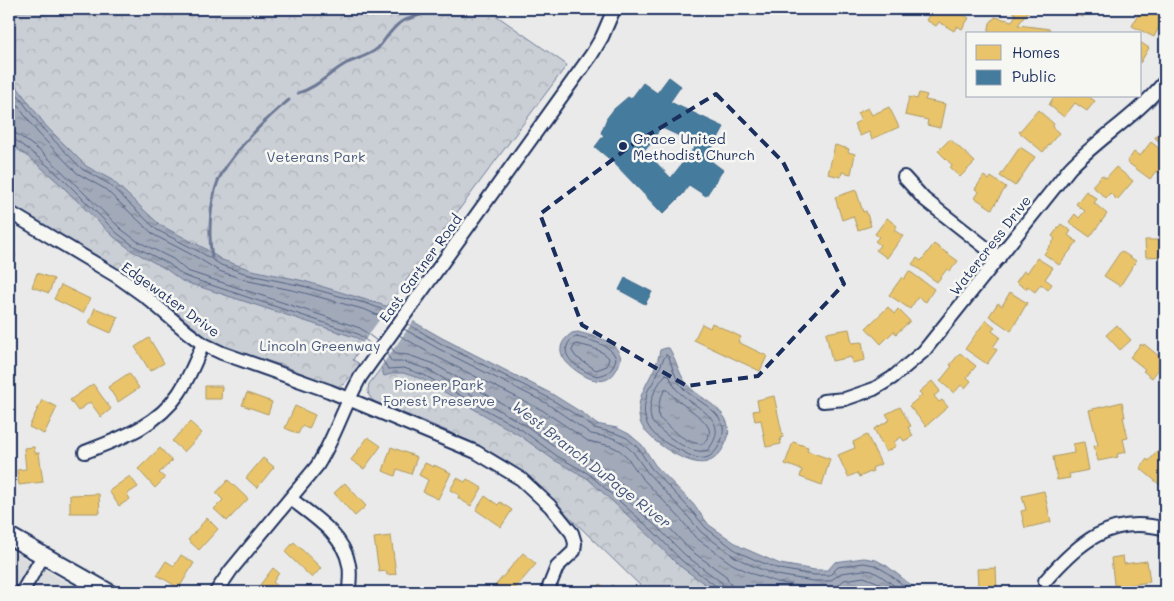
<svg xmlns="http://www.w3.org/2000/svg" width="1174" height="601" font-family="Mali,sans-serif">
  <style>
    .built { fill: #dadcde }
    .park { fill: url(#park-crowns); stroke: #727e9a }
    .water { fill: url(#water-ripples); stroke: #6c7995 }
    .pier { fill: #e9eae9 }
    .homes { fill: #e9c46a; stroke: #ab9766 }
    .public { fill: #457b9d; stroke: #38648a; fill-rule: evenodd }
    .lines { fill: none; stroke-linecap: round; stroke-linejoin: round }
    .shore { stroke: #516083; stroke-width: 1 }
    .stream { stroke: #6c7995; stroke-width: 3 }
    .minor-casing { stroke: #1b2f5e; stroke-width: 16 }
    .major-casing { stroke: #1b2f5e; stroke-width: 20 }
    .minor { stroke: #f6f6f2; stroke-width: 12 }
    .major { stroke: #f6f6f2; stroke-width: 16 }
    .marked { fill: none; stroke: #1b2f5e; stroke-width: 4; stroke-dasharray: 10 6; stroke-linejoin: round }
    .poi-dot { fill: #1b2f5e; stroke: #f6f6f2; stroke-width: 2 }
    .labels { text-anchor: middle; dominant-baseline: central; stroke-width: 5; stroke-linejoin: round; paint-order: stroke }
    .poi-label { font-size: 14px; fill: #1b2f5e; stroke: #f6f6f2; text-anchor: start }
    .park-label { font-size: 14px; fill: #47577c; stroke: #f6f6f2 }
    .street-label { font-size: 14px; fill: #1b2f5e; stroke: #f6f6f2 }
    .water-label { font-size: 15px; font-style: italic; fill: #44547a; stroke: #f6f6f2 }
  </style>
  <defs>
    <pattern id="park-crowns" width="20" height="18" patternUnits="userSpaceOnUse" patternTransform="scale(1.25)"><rect width="20" height="18" fill="#caced5"/><path d="M2 6a3 3 0 1 1 6 0M12 15a3 3 0 1 1 6 0" fill="none" stroke="#adb1b9"/></pattern>
    <pattern id="water-ripples" width="26" height="14" patternUnits="userSpaceOnUse" patternTransform="scale(1.25)"><rect width="26" height="14" fill="#a2aaba"/><path d="M2 4q2-2 4 0t4 0M15 11q2-2 4 0t4 0" fill="none" stroke="#838b9a"/></pattern>
  </defs>
  <rect width="100%" height="100%" fill="#e9eae9"/>
  <filter id="ink" filterUnits="userSpaceOnUse"><feTurbulence type="fractalNoise" baseFrequency=".02" numOctaves="2"/><feDisplacementMap in="SourceGraphic" scale="10" xChannelSelector="R" yChannelSelector="G"/><feConvolveMatrix kernelMatrix="1 2 1 2 8 2 1 2 1" color-interpolation-filters="sRGB"/></filter>
  <g filter="url(#ink)">
    <polygon class="built" points="9,549 84,592 9,592"/>
    <g class="park">
      <polygon points="89,9 487,9 567,65 370,329 353,360 360,364 344,384 337,387 284,366 231,349 206,338 158,296 122,272 9,205 9,12"/>
      <path d="M401 342 710 558 888 592H647L524 473C482 442 423 421 375 402 368 397 367 392 369 384Z"/>
    </g>
    <g class="water">
      <path d="M9 76 46 126 86 166 112 180 160 225 204 248 222 260 252 270 304 281 386 306 442 338 552 394 584 414 596 424 617 428 629 434 642 445 655 465 693 504 709 525 741 547 780 564 815 570H828L835 562 864 558 876 560 887 566 920 592H716L677 564 650 536 587 478 554 460 519 435 422 379 403 373H395L384 376C380 360 369 348 357 338L182 281 166 269 131 250 114 237 60 184 35 162 20 151 9 141Z"/>
      <path d="M578 332C594 337 616 339 621 358 614 384 599 386 578 372 562 361 552 347 572 333Z"/>
      <path d="M666 348H669C676 359 678 372 686 383 697 399 734 409 728 437 725 447 718 459 707 462 690 468 644 439 640 421 633 393 656 377 660 350Z"/>
    </g>
    <polygon class="pier" points="390,305 415,319 380,368 372,356 361,345"/>
    <g class="homes">
      <polygon points="933,9 953,9 969,18 962,29 957,26 954,31 939,22 936,26 926,20"/>
      <polygon points="1011,9 1030,9 1018,25 1050,29 1049,34 988,34 990,23 995,17 1012,21 1016,15"/>
      <polygon points="1054,9 1085,9 1083,17"/>
      <polygon points="1141,9 1165,9 1165,19 1163,24 1161,23 1154,37 1132,26"/>
      <polygon points="1140,42 1149,48 1140,63"/>
      <polygon points="919,93 927,95 925,100 945,104 940,128 927,125 928,120 905,115 909,97 917,99"/>
      <polygon points="1054,96 1088,96 1095,101 1087,111 1075,103 1064,117 1049,105"/>
      <polygon points="889,107 899,127 872,139 869,132 860,136 854,124 861,120 857,113 868,108 872,115"/>
      <polygon points="1038,110 1054,124 1052,127 1059,133 1043,152 1019,132"/>
      <polygon points="1165,123 1165,146 1155,138"/>
      <polygon points="950,139 975,162 960,177 950,168 952,165 938,151"/>
      <polygon points="1151,142 1165,153 1162,160 1165,162 1165,167 1160,173 1156,171 1150,179 1127,162 1134,152 1140,156"/>
      <polygon points="835,145 849,149 848,152 855,154 851,174 842,172 841,177 828,174"/>
      <polygon points="1020,147 1035,157 1015,186 1000,176"/>
      <polygon points="1116,167 1133,181 1117,200 1110,193 1106,198 1092,186 1102,175 1106,178"/>
      <polygon points="984,176 989,180 991,177 1006,187 992,209 975,198 979,192 975,189"/>
      <polygon points="856,190 863,212 866,211 871,226 858,230 853,216 842,220 835,197"/>
      <polygon points="1086,191 1097,199 1094,203 1107,214 1090,237 1069,222 1075,214 1079,218 1085,211 1076,204"/>
      <polygon points="887,218 897,226 894,230 903,236 887,258 876,250 880,245 875,241 879,237 875,234"/>
      <polygon points="1061,224 1071,231 1068,235 1077,242 1059,265 1044,254 1055,239 1052,236"/>
      <polygon points="1165,228 1165,256 1146,257 1145,240 1160,240 1160,229"/>
      <polygon points="934,244 958,261 950,271 947,269 937,282 912,264 917,258 921,261"/>
      <polygon points="9,250 16,255 9,265"/>
      <polygon points="1121,251 1136,261 1120,286 1104,276"/>
      <polygon points="1037,258 1053,268 1045,279 1052,284 1048,290 1041,284 1035,292 1027,286 1026,289 1016,282 1024,271 1027,273"/>
      <polygon points="909,271 934,289 926,302 918,297 910,309 889,295 902,277 904,279"/>
      <polygon points="37,273 54,279 49,293 32,287"/>
      <polygon points="61,285 90,299 83,313 54,299"/>
      <polygon points="1010,292 1027,303 1011,331 989,316 998,303 1002,306"/>
      <polygon points="888,307 894,314 898,309 910,321 896,334 894,331 881,344 866,328"/>
      <polygon points="95,308 118,317 111,333 89,323"/>
      <polygon points="986,320 995,327 992,331 1000,337 993,347 997,350 987,364 965,349"/>
      <polygon points="712,323 741,337 738,342 767,356 760,371 694,340 702,324 710,328"/>
      <polygon points="1117,325 1131,340 1120,350 1106,335"/>
      <polygon points="849,329 852,343 862,342 865,360 852,363 851,357 832,361 826,333"/>
      <polygon points="149,338 164,363 150,371 135,347"/>
      <polygon points="1141,344 1143,346 1144,344 1165,361 1152,378 1143,371 1145,369 1130,357"/>
      <polygon points="960,353 976,366 967,377 971,381 965,388 961,385 954,393 940,381 952,366 950,365"/>
      <polygon points="129,373 139,388 118,402 108,387"/>
      <polygon points="932,381 940,391 934,396 939,402 942,400 948,407 926,426 909,406 922,395 919,392"/>
      <polygon points="93,384 111,409 101,417 90,402 78,411 70,400"/>
      <polygon points="205,386 222,386 221,399 205,399"/>
      <polygon points="247,393 272,402 268,414 242,405"/>
      <polygon points="774,396 783,437 780,438 781,444 766,447 761,420 755,421 753,411 759,410 757,400"/>
      <polygon points="42,400 57,407 44,434 29,427"/>
      <polygon points="1122,402 1125,417 1123,417 1128,438 1123,439 1126,452 1117,454 1118,457 1098,461 1094,446 1098,445 1089,410"/>
      <polygon points="295,406 315,415 309,429 302,426 298,434 285,428"/>
      <polygon points="900,407 911,426 908,427 913,436 904,441 901,437 894,442 896,446 886,452 874,429 890,420 886,414"/>
      <polygon points="190,422 202,433 184,452 172,441"/>
      <polygon points="867,435 881,464 872,468 873,471 859,477 857,473 848,477 838,455 855,448 853,442"/>
      <polygon points="368,437 381,446 364,469 351,460"/>
      <polygon points="793,442 808,447 807,451 830,459 822,485 800,477 802,470 785,464"/>
      <polygon points="1084,442 1089,470 1069,474 1070,478 1057,480 1053,457 1074,453 1073,444"/>
      <polygon points="1165,442 1165,467 1163,469 1165,471 1165,479 1160,485 1140,468 1147,459 1149,461"/>
      <polygon points="34,447 35,453 39,453 43,482 19,485 17,470 26,469 24,448"/>
      <polygon points="391,447 417,457 411,474 397,469 395,476 383,471"/>
      <polygon points="160,448 172,461 159,473 165,478 155,488 138,469"/>
      <polygon points="263,458 274,467 257,488 246,478"/>
      <polygon points="425,463 434,467 434,465 451,473 438,499 423,492 428,480 419,475"/>
      <polygon points="130,476 138,487 127,494 130,499 119,506 109,491"/>
      <polygon points="457,478 465,482 467,479 482,488 471,506 458,498 459,495 450,490"/>
      <polygon points="228,480 248,499 227,521 214,509 223,500 216,493"/>
      <polygon points="345,483 366,506 355,516 334,493"/>
      <polygon points="1044,491 1051,522 1025,528 1021,511 1026,510 1022,496"/>
      <polygon points="99,494 100,513 70,513 70,495"/>
      <polygon points="485,496 498,505 500,502 512,510 501,527 476,510"/>
      <polygon points="207,518 218,529 199,550 188,540"/>
      <polygon points="391,536 396,574 387,575 386,571 379,572 374,538"/>
      <polygon points="294,542 321,568 312,578 285,552"/>
      <polygon points="523,553 536,564 512,592 501,592 494,587"/>
      <polygon points="181,555 194,563 179,588 157,575 166,561 174,566"/>
      <polygon points="1123,556 1124,564 1147,561 1150,582 1129,585 1130,591 1115,592 1111,558"/>
      <polygon points="273,568 279,573 273,582 278,586 273,592 269,592 260,585"/>
      <polygon points="996,568 997,592 976,592 976,585 978,585 977,569"/>
      <polygon points="600,584 608,590 612,585 622,592 593,592"/>
      <polygon points="390,588 410,589 410,592 390,592"/>
    </g>
    <g class="public">
      <path d="M669 77 681 86 670 102 724 127 707 158 723 170 706 196 689 185 683 194 663 214 613 162 595 147 604 135 601 133 607 118 614 109 628 97 631 99 643 83 657 93ZM660 127 697 144 671 178 644 150 653 142Z"/>
      <polygon points="625,278 652,292 645,304 619,290"/>
    </g>
    <g class="lines">
      <g class="shore">
        <polyline points="9,84 43,129 82,169 109,184 157,230 202,253 221,265 250,275 303,286 368,304 384,310 395,316"/>
        <polyline points="9,94 38,133 77,173 105,189 154,235 198,258 219,271 249,281 301,292 366,310 391,321"/>
        <polyline points="9,132 17,134 43,153 121,229 137,241 173,259 187,271 360,328 377,341"/>
        <polyline points="9,138 14,139 39,158 64,180 117,233 134,246 169,264 184,276 358,334 373,346"/>
        <polyline points="408,324 440,343 549,398 581,418 594,428 615,433 627,438 638,448 651,468 689,508 706,528 738,552 758,561 779,569 814,575 830,575 838,567 864,563 874,565 885,571 912,592"/>
        <polyline points="404,329 437,348 546,403 591,434 613,438 623,443 633,452 647,472 684,512 701,532 735,557 755,567 777,575 813,581 830,581 841,573 864,570 872,571 881,576 903,592"/>
        <polyline points="399,335 433,355 542,410 588,441 611,446 619,450 627,457 641,477 679,517 695,537 732,564 753,574 777,582 813,589 828,589 836,587 844,580 864,577 877,582 891,592"/>
        <path d="M577 337C590 341 610 343 616 358 613 370 609 374 597 376 586 373 559 359 568 344 570 340 572 338 577 337Z"/>
        <path d="M576 344C587 346 601 349 609 358L607 366 596 370 576 357 572 351Z"/>
        <polyline points="391,347 396,354 408,355 432,363 529,419 564,444 597,463 664,522 690,550 726,576 731,585 732,592"/>
        <polyline points="386,353 392,362 405,362 427,369 525,425 560,450 593,469 658,528 685,555 721,582 724,587 725,592"/>
        <path d="M666 355 669 357C672 367 676 380 683 388 695 401 719 408 723 427 725 438 716 456 705 458 697 460 687 454 680 450 656 440 639 426 646 399 647 396 646 395 647 392 649 388 653 383 655 379 659 372 661 361 666 355Z"/>
        <polyline points="382,359 388,369 404,368 424,375 522,430 557,456 589,474 654,532 681,560 716,586 718,592"/>
        <path d="M666 374 669 375C672 381 674 388 679 392 697 410 732 419 708 450 691 457 663 433 652 422 646 405 655 387 666 374Z"/>
        <path d="M665 390H668C678 405 704 415 709 429 711 434 706 440 703 444 686 444 671 429 659 418 657 408 659 399 665 390Z"/>
      </g>
      <g class="stream">
        <path d="M298 93C317 88 330 72 347 63 358 58 369 56 378 48 386 39 391 29 401 22 410 17 422 17 428 9"/>
        <path d="M212 257C208 236 210 201 218 181 229 156 267 117 289 100"/>
      </g>
      <g class="minor-casing">
        <g id="minor">
          <polyline points="904,177 924,199 999,258"/>
          <polyline points="9,212 118,277 146,297 187,332 203,344 222,353 329,391 476,452 521,479 550,506 572,533 575,543 574,551 557,567 547,592"/>
          <path d="M823 401 845 399 874 389 892 378 924 351 1070 168C1100 137 1138 115 1165 81"/>
          <path d="M85 452C121 438 157 426 179 393 189 378 196 360 203 344"/>
          <path d="M291 499C313 516 344 535 349 565 351 573 349 583 349 592"/>
          <path d="M1045 581C1078 543 1111 514 1165 529"/>
          <polyline points="22,592 43,556"/>
          <path d="M216 592 231 570 317 466C335 438 344 405 361 376L592 54 602 37 614 9"/>
        </g>
      </g>
      <g class="major-casing">
        <polyline id="major" points="9,536 108,592"/>
      </g>
      <use href="#minor" class="minor"/>
      <use href="#major" class="major"/>
    </g>
  </g>
  <path class="marked" d="M716 94 783 162 844 284 758 376 687 386 582 325 540 214 632 145Z"/>
  <circle class="poi-dot" cx="623" cy="146" r="5"/>
  <g class="labels">
    <g class="poi-label">
      <text x="633" y="138">Grace United<tspan x="633" dy="16">Methodist Church</tspan></text>
    </g>
    <g class="park-label">
      <text x="316" y="156">Veterans Park</text>
      <text x="320" y="345">Lincoln Greenway</text>
      <text x="439" y="384">Pioneer Park<tspan x="439" dy="16">Forest Preserve</tspan></text>
    </g>
    <g class="street-label">
      <text transform="translate(990 245) rotate(-52)">Watercress Drive</text>
      <text transform="translate(420 268) rotate(-54)">East Gartner Road</text>
      <text transform="translate(171 299) rotate(36)">Edgewater Drive</text>
    </g>
    <g class="water-label">
      <text transform="translate(592 464) rotate(38)">West Branch DuPage River</text>
    </g>
  </g>
  <rect width="1174" height="601" fill="none" stroke="#f6f6f2" stroke-width="30"/>
  <rect x="15" y="15" width="1144" height="571" fill="none" stroke="#1b2f5e" stroke-width="2" filter="url(#ink)"/>
  <rect x="966" y="32" width="175" height="65" fill="#f6f6f2" stroke="#9ea6b7"/>
  <rect x="976" y="45" width="25" height="15" fill="#e9c46a" stroke="#9ea6b7"/>
  <text x="1012" y="58" font-size="15" fill="#1b2f5e">Homes</text>
  <rect x="976" y="70" width="25" height="15" fill="#457b9d" stroke="#9ea6b7"/>
  <text x="1012" y="82" font-size="15" fill="#1b2f5e">Public</text>
</svg>
